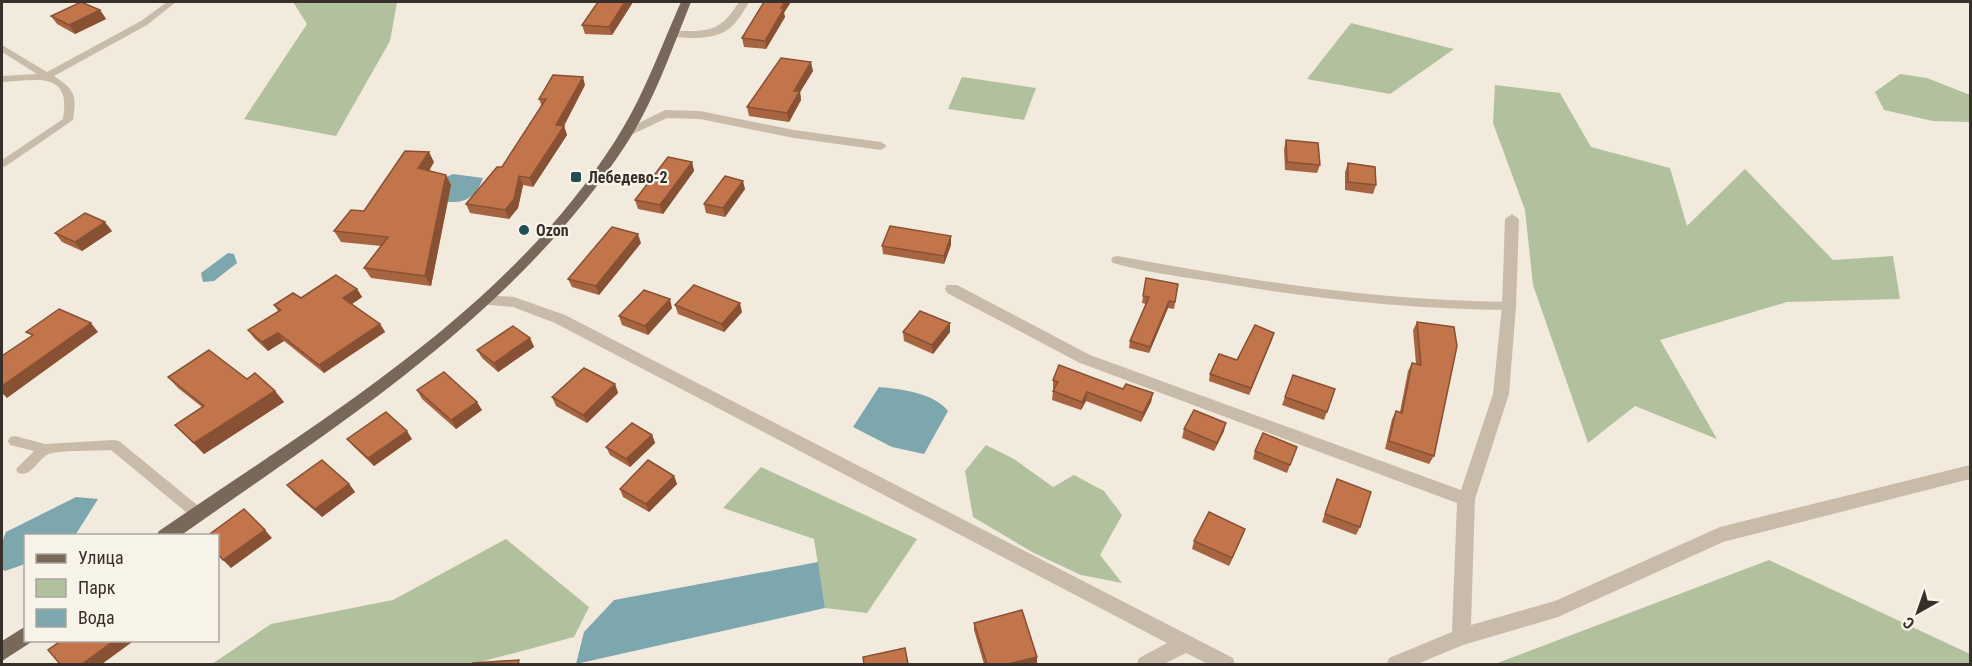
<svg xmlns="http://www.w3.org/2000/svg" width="1972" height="666" font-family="'Roboto Condensed',sans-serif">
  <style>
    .green { fill: #b1c09d }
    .water { fill: #7da7ae }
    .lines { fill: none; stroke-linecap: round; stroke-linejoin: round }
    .service { fill: #c9bba9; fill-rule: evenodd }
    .minor { fill: #c9bba9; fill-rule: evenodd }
    .primary { fill: #78685a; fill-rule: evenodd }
    .wall { fill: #a76440 }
    .shaded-wall { fill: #885134 }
    .building { fill: #c2744b; stroke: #885134; stroke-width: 1.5 }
    .poi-dot { fill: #1f4e57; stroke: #f9f4ea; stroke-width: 2 }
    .labels { text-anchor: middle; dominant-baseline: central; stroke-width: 4.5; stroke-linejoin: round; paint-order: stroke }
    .poi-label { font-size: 16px; font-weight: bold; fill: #372f29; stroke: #f9f4ea; text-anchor: start }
  </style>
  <rect width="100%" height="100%" fill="#f2eadd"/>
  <g class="green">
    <polygon points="293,2 397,2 390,41 336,136 244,119 307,24"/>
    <polygon points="1351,23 1454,49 1390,94 1307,79"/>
    <polygon points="1900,74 1927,78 1970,95 1970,122 1933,121 1884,110 1875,92"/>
    <polygon points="962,77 1036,88 1024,120 948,109"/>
    <polygon points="1495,85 1560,93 1591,147 1670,168 1687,226 1745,169 1833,260 1893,256 1900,299 1787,302 1660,340 1717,439 1635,406 1588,443 1533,285 1525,210 1493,123"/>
    <polygon points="986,445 1014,459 1053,487 1074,475 1104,491 1122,515 1100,555 1122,583 1081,575 1034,553 973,517 965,471"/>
    <polygon points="761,467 917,539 867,613 825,608 814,539 723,508"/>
    <polygon points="506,539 589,607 574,637 473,664 212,664 271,624 393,600"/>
    <polygon points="1769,560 1970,654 1970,664 1495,664"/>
  </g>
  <g class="water">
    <path d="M453 174 483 178C474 202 461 204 438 201L450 190 446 177Z"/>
    <polygon points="228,253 234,254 237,263 214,281 203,282 201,273"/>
    <path d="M879 387C901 389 934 393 948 411L924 454 892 447 853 427Z"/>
    <polygon points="76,497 98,499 76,534 26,536 25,564 5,571 2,569 2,542 6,532"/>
    <polygon points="818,562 825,608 576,664 584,632 614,600"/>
  </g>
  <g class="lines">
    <g class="service">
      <path d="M167 2H176L147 25 54 76C75 90 77 95 73 120L6 166 2 167V160L63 119C72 69 34 81 2 82V76L37 74 2 52V45L47 72 141 21Z"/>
      <path d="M1117 256C1247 280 1376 301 1509 302L1515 306 1509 310C1412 309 1317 299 1221 283 1186 277 1148 273 1113 263L1111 260 1113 257Z"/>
      <path d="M15 436 45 444 114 440 119 441 202 509 204 513 202 517 197 519 192 517 111 450C98 451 59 450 49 454 38 458 32 478 18 473L16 469 34 451 10 445 8 441 10 437Z"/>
    </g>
    <g class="minor">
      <path d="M739 2H749C733 31 723 38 689 38 681 37 672 39 666 34L672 31C707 31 719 34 739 2Z"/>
      <polygon points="665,110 700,111 794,130 881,142 887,146 881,150 794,138 700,119 667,118 631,135 627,136 621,132"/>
      <polygon points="1512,214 1519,219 1516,306 1509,394 1475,499 1471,625 1555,601 1720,527 1970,465 1970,479 1723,542 1558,617 1463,645 1417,664 1387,664 1389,658 1452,632 1457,503 1080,363 947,293 945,289 947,285 957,285 1090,355 1461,490 1493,394 1502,306 1505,219"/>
      <polygon points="484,295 514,297 565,315 1233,658 1235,664 1208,664 1186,653 1164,664 1137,664 1139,658 1167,643 555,323 513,307 479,304 477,300"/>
    </g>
    <g class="primary">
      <path d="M681 2H691C671 51 654 102 625 146 514 315 342 422 180 536H156L159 531C322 419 506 312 615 141 643 98 660 49 681 2Z"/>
      <polygon points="26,626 26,640 33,641 2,661 2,641"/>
    </g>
  </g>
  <g class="wall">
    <polygon points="633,2 612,35 585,34 582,25"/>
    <polygon points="100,10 106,19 75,34 57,24 51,16"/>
    <polygon points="784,13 785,17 766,49 744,47 742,38"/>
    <polygon points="813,71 800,92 801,100 789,122 749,116 747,107"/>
    <polygon points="585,85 564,126 567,135 533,187 523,185 518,208 509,219 470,213 466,204 502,167 542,107 539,99"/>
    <polygon points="1286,140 1320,165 1317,173 1285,170 1284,149"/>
    <polygon points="434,162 429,171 446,175 451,185 431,286 371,278 364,268 381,246 341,242 334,231"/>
    <polygon points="692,162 694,171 663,214 638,209 635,200"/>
    <polygon points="1348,163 1376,185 1373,194 1345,190 1345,172"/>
    <polygon points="745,189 725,217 706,213 704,204"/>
    <polygon points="112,231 82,251 62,242 55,233"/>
    <polygon points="641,243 599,295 572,287 568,279"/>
    <polygon points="951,245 944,264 883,254 882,246"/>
    <polygon points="1146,278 1178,284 1174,309 1168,308 1149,353 1129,348 1130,341 1146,304 1142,303"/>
    <polygon points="357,289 362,297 352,304 380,324 385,332 324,373 284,341 268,351 254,338 248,330 278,311 274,305 301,298"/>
    <polygon points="675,305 742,312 724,332 678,314"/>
    <polygon points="672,308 648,335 622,325 619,316"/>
    <polygon points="1417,322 1434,456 1429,464 1385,449 1392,419 1396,411 1400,412 1408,371 1412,363 1416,364 1413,330"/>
    <polygon points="903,332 950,332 933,354 904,341"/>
    <polygon points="1274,333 1249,395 1209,381 1210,374 1237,360"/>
    <polygon points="530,338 534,347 498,372 482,358 477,350"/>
    <polygon points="168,377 247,379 275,391 284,402 204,454 175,425 202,407 178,388"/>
    <polygon points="1053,380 1123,389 1153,393 1151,402 1141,422 1086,401 1081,410 1052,400 1053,391 1054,389 1053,389"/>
    <polygon points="615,384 618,393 587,423 556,406 552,397"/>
    <polygon points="1335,389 1324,420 1282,405 1285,397"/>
    <polygon points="417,390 482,410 456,429 422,399"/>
    <polygon points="1184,429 1224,431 1214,451 1182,438"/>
    <polygon points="652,435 655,443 630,467 610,455 606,447"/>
    <polygon points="347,439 412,439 374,466 354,447"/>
    <polygon points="1297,447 1287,473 1253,459 1255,451"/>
    <polygon points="674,476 677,484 649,512 623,497 620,489"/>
    <polygon points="1337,479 1360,527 1356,535 1322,522"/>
    <polygon points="349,484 355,492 322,517 294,493 287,485"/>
    <polygon points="1242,537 1229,566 1192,549 1194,541"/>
    <polygon points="974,623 1037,664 984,664 974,630"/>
  </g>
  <g class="shaded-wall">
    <polygon points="625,2 633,2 612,35 609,27"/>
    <polygon points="785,2 791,2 784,13 785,17 766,49 765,41"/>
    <polygon points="100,10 106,19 75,34 69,25"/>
    <polygon points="811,62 813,71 800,92 801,100 789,122 787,113 794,91"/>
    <polygon points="583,77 585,85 561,131 564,126 567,135 533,187 530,178 556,125"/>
    <polygon points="429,152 434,162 424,179 418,168"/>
    <polygon points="692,162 694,171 663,214 660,205"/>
    <polygon points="446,175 451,185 431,286 425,276"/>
    <polygon points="519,176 523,185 518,208 509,219 505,210"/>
    <polygon points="743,181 745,189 725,217 723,208"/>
    <polygon points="105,222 112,231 82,251 75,242"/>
    <polygon points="638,234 641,243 599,295 596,286"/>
    <polygon points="951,236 951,245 944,264 944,256"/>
    <polygon points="357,289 362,297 349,306 343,298"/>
    <polygon points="670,299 672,308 648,335 645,326"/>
    <polygon points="1169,301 1168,308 1149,353 1150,347"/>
    <polygon points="740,303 742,312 724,332 722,324"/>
    <polygon points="91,323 98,332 7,398 2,393 2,386"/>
    <polygon points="950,323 950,332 933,354 932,345"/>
    <polygon points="380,324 385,332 324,373 319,365"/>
    <polygon points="278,333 284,341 268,351 262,342"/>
    <polygon points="1274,333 1272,340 1249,395 1251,388"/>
    <polygon points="530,338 534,347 498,372 494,363"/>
    <polygon points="615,384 618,393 587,423 583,415"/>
    <polygon points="275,391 284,402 204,454 194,443"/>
    <polygon points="1087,392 1086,401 1081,410 1082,402"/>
    <polygon points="1153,393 1151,402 1141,422 1143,413"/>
    <polygon points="477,402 482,410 456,429 451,420"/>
    <polygon points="1226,423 1224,431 1214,451 1217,443"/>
    <polygon points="407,431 412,439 374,466 368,458"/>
    <polygon points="652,435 655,443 630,467 626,459"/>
    <polygon points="674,476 677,484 649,512 646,504"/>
    <polygon points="349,484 355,492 322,517 315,509"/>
    <polygon points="1245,529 1242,537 1229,566 1232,558"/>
    <polygon points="265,530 272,538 231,568 223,560"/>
    <polygon points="115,640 135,640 102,664 82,664"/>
    <polygon points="1037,657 1037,664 1008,664"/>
  </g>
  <g class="building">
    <polygon points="81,2 100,10 69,25 51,16"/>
    <polygon points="598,2 625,2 609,27 582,25"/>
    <polygon points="764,2 785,2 781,8 784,8 765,41 742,38"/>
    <polygon points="781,58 811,62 794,91 800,91 787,113 747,107"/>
    <polygon points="553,75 583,77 556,125 564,126 530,178 519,176 514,199 505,210 466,204 497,167 502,167 546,99 539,99"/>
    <polygon points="1286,140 1318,143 1320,165 1287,162"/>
    <polygon points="405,151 429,152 418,168 446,175 425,276 364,268 388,237 334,231 351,210 364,211"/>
    <polygon points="668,157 692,162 660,205 635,200"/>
    <polygon points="1348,163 1375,167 1376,185 1348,182"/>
    <polygon points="725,176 743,181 723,208 704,204"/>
    <polygon points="85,213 105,222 75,242 55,233"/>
    <polygon points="890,226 951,236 944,256 882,246"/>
    <polygon points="612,227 638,234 596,286 568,279"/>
    <polygon points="336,275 357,289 343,298 380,324 319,365 278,333 262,342 248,330 281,310 274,305 293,293 301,298"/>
    <polygon points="1146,278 1178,284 1175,302 1169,301 1150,347 1130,341 1149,297 1143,296"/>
    <polygon points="694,285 740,303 722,324 675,305"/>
    <polygon points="644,290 670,299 645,326 619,316"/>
    <polygon points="59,309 91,323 2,386 2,356 33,335 26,332"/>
    <polygon points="920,311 950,323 932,345 903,332"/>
    <polygon points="1417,322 1454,327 1457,346 1434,456 1389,441 1396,411 1402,413 1412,363 1421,365"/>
    <polygon points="1255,325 1274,333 1251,388 1210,374 1219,354 1237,360"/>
    <polygon points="513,326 530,338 494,363 477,350"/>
    <polygon points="209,350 247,379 255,373 275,391 194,443 175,425 204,406 168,377"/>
    <polygon points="1059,365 1123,389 1126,384 1153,393 1143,413 1087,392 1082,402 1053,391 1058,382 1053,380"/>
    <polygon points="584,368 615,384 583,415 552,397"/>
    <polygon points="444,372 477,402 451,420 417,390"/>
    <polygon points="1293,375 1335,389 1327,412 1285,397"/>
    <polygon points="1194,410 1226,423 1217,443 1184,429"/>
    <polygon points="386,412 407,431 368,458 347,439"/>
    <polygon points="632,423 652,435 626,459 606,447"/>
    <polygon points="1263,433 1297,447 1290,465 1255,451"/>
    <polygon points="322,460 349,484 315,509 287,485"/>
    <polygon points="648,460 674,476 646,504 620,489"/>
    <polygon points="1337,479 1371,492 1360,527 1325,514"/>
    <polygon points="244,509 265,530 223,560 218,554 218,536 207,536"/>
    <polygon points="1209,512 1245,529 1232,558 1194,541"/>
    <polygon points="1022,610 1037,657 1008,664 987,664 974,623"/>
    <polygon points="62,640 115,640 82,664 60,664 48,650"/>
    <polygon points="905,648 908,664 864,664 863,657"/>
    <polygon points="519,660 518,664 472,664 473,663"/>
  </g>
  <g class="poi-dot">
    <rect x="570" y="171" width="12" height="12" rx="3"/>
    <circle cx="524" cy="230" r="6"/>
  </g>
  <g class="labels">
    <g class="poi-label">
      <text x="588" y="177">Лебедево-2</text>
      <text x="536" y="230">Ozon</text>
    </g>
  </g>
  <rect width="1972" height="666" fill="none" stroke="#372f29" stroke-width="6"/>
  <rect x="24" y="534" width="195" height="108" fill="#f9f4ea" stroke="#aba59d" stroke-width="1.5"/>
  <rect x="36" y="554" width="30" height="9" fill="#78685a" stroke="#aba59d" stroke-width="1.5"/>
  <text x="78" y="564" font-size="18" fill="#372f29">Улица</text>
  <rect x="36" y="579" width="30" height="18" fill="#b1c09d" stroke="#aba59d" stroke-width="1.5"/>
  <text x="78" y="594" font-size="18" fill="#372f29">Парк</text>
  <rect x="36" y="609" width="30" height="18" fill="#7da7ae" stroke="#aba59d" stroke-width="1.5"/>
  <text x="78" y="624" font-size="18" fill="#372f29">Вода</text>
  <g transform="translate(1918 612) rotate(220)" stroke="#f9f4ea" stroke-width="4.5" paint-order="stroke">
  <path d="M0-4.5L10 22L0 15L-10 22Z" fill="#372f29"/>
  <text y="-9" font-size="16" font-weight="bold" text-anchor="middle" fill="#372f29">С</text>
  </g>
</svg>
